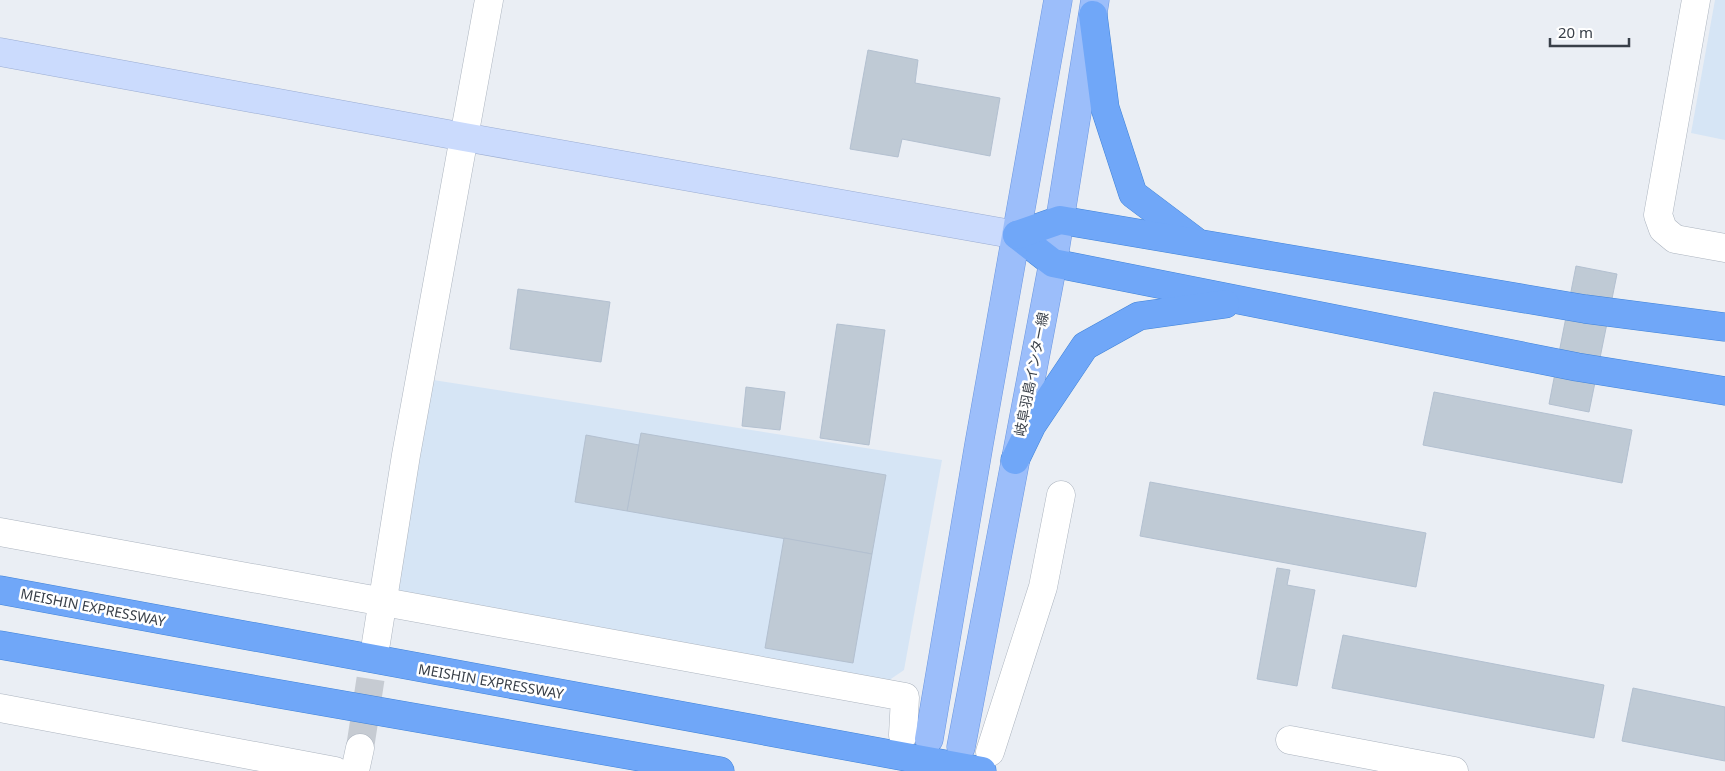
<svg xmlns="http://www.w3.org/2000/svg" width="1725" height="771" font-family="'Noto Sans','Noto Sans JP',sans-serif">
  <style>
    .commercial { fill: #d6e5f5 }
    .building { fill: #bfcad5; stroke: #b3c0d0 }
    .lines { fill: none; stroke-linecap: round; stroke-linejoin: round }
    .street-tunnel { stroke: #c6cbd2; stroke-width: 28; stroke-dasharray: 28 14; stroke-linecap: butt }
    .street-casing { stroke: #acb4bf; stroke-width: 29 }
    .secondary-casing { stroke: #9badd2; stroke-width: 29 }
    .primary-casing { stroke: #6c97e0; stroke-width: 29 }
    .highway-casing { stroke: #4083d8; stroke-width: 29 }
    .street { stroke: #fff; stroke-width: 28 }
    .secondary { stroke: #cbdbfd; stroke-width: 28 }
    .primary { stroke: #9cbefa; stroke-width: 28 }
    .highway { stroke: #70a7f8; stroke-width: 28 }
    .labels { text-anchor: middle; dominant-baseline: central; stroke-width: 5; stroke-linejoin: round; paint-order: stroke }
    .street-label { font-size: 14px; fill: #383f48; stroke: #fff }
  </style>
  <rect width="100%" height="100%" fill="#eaeef4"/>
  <g class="commercial">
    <polygon points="1715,0 1725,0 1725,140 1691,133"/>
    <polygon points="427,379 942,460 904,670 882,685 391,591"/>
  </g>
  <g class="building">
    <polygon points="868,50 918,60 915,83 1000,98 990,156 902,139 898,157 850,149"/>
    <polygon points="1576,266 1617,274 1589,412 1549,404"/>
    <polygon points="518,289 610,302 601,362 510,349"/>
    <polygon points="837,324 885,330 869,445 820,438"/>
    <polygon points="746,387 785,392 780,430 742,426"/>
    <polygon points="1434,392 1632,430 1622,483 1423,445"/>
    <polygon points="641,433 886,475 872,554 627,511"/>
    <polygon points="586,435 639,445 627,511 575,502"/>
    <polygon points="1150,482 1426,533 1416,587 1140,536"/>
    <polygon points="784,538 872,554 853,663 765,648"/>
    <polygon points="1277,568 1290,570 1287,585 1315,590 1297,686 1257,679"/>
    <polygon points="1343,635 1604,685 1594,738 1332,688"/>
    <polygon points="1633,688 1725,707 1725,761 1622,741"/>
  </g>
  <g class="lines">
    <polyline class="street-tunnel" points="360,748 376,643"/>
    <g class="street-casing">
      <g id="street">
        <polyline points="1696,0 1658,215 1663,229 1675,239 1725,248"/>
        <polyline points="0,532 905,697 903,735"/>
        <polyline points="376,643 406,455 489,0"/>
        <polyline points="0,708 335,771"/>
        <polyline points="1290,740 1454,771"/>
        <polyline points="990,752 1043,587 1061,495"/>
        <polyline points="355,771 360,748"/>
      </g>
    </g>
    <g class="secondary-casing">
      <polyline id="secondary" points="0,52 464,137 1017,235"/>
    </g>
    <g class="primary-casing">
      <g id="primary">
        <polyline points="929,739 979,444 1058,0"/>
        <polyline points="961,747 1053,263 1095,0"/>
      </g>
    </g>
    <g class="highway-casing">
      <g id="highway">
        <polyline points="1093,15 1105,108 1133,194 1194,240"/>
        <polyline points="1017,235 1053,263 1577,367 1725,391"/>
        <polyline points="1017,235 1060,220 1585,309 1725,327"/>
        <polyline points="1015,460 1032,425 1085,346 1139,316 1225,304"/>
        <polyline points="0,590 982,771"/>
        <polyline points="0,645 720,771"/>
      </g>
    </g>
    <use href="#street" class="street"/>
    <use href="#secondary" class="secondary"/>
    <use href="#primary" class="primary"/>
    <use href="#highway" class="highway"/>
  </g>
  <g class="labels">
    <g class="street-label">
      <text transform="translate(1031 374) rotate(-79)">岐阜羽島インター線</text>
      <text transform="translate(93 607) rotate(11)">MEISHIN EXPRESSWAY</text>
      <text transform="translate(491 681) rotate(10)">MEISHIN EXPRESSWAY</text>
    </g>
  </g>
  <path d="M1550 38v8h79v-8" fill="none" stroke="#383f48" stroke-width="2.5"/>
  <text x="1558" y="38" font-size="15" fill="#383f48" stroke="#ffffff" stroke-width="4" paint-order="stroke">20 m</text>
</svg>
